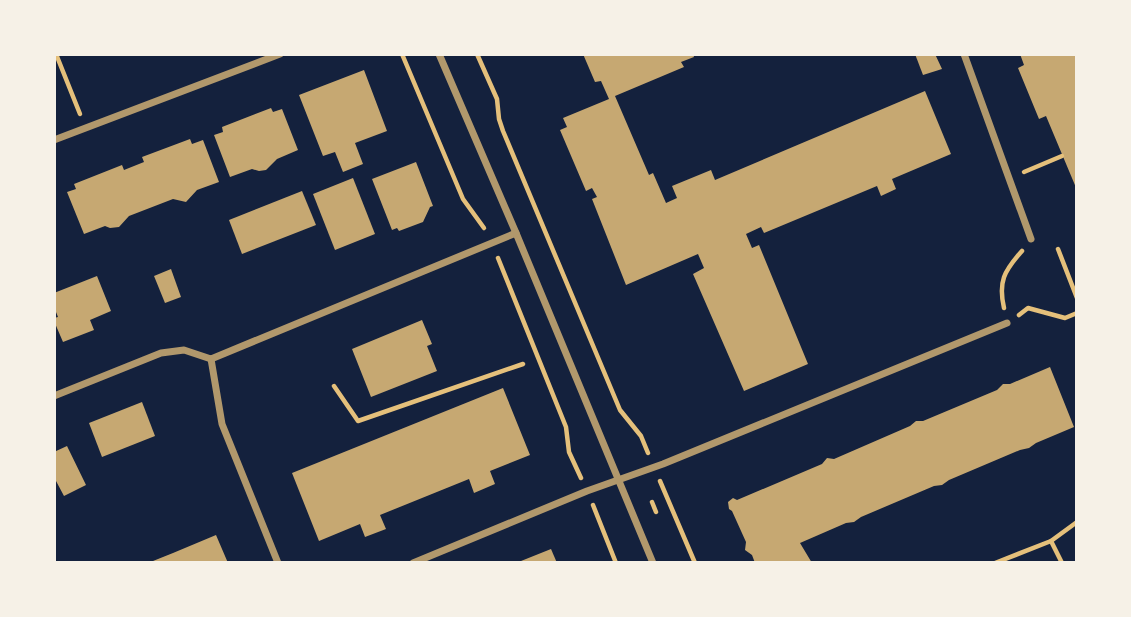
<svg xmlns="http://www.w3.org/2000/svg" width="1131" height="617" font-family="'PT Sans Narrow',sans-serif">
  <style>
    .building { fill: #c6a872 }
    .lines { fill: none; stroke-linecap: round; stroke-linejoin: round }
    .path { stroke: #e5c07b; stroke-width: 4.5 }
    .minor { stroke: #b1986c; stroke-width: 7 }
  </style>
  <rect width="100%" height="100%" fill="#14213d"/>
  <g class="building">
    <polygon points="583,54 693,54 694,57 681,62 684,67 615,96 649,175 653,173 666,203 677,198 672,186 711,170 715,180 925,91 951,154 892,179 896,189 881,196 877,186 764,233 761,227 746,234 752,248 759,245 808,364 744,391 693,274 704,268 698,254 626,285 592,199 597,197 592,188 586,191 560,130 567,127 563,118 609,99 601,81 595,82"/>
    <polygon points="915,54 935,54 942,69 923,75"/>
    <polygon points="1020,54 1077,54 1077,190 1046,116 1039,119 1018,68 1024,65"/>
    <polygon points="364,70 387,131 355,143 363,164 343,172 335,152 323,156 299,95"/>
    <polygon points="271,108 273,112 282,109 298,150 277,159 266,170 259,171 252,169 230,177 214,135 223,132 222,127"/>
    <polygon points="190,139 192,144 203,140 219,182 197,190 186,202 173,199 129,216 119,227 110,228 105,226 84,234 67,192 76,189 74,184 122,165 124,170 144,162 142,157"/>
    <polygon points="416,162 433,206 430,207 423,222 399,231 397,228 392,230 372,179"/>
    <polygon points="353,178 375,234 335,250 313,194"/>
    <polygon points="302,191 316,225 242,254 229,220"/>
    <polygon points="171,269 181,297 165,303 154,276"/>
    <polygon points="97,276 111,311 90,320 94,330 63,342 54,321 54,318 58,317 54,307 54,293"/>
    <polygon points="422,320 432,344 427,346 437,371 371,397 352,349"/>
    <polygon points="1050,367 1074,427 1036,443 1029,448 1020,450 949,480 942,485 934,486 861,517 854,522 846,523 800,543 812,563 755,563 752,555 745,550 746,542 732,511 729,509 728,502 733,498 737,500 822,464 827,458 834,459 910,426 916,421 923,421 997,390 1003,384 1010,384"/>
    <polygon points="503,388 530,455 490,471 495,484 474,493 469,479 380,515 386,529 365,537 360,524 319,541 292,473"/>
    <polygon points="142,402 155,436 102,457 89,423"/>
    <polygon points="67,446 86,485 64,496 56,481 54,482 54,452"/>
    <polygon points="216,535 228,563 148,563 173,553"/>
    <polygon points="551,549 557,563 516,563"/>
  </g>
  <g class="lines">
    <g class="path">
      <polyline points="56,54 80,114"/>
      <polyline points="402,54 463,199 484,228"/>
      <polyline points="477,54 497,99 499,119 503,131 620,410 641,436 648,453"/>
      <polyline points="1024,172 1062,156"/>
      <polyline points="1058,249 1077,298"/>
      <polyline points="498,258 566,427 569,452 581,478"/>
      <path d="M1004 308C998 282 1004 271 1022 251"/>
      <polyline points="1019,315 1028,308 1065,318 1077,313"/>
      <polyline points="334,386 358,421 523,364"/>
      <polyline points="660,481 695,563"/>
      <polyline points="652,502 656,512"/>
      <polyline points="593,505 616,563"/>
      <polyline points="1051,541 1062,563"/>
      <polyline points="995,563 1051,541 1077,522"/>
    </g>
    <g class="minor">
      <polyline points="439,54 516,233 653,563"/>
      <polyline points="964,54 1031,239"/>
      <polyline points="54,140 280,54"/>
      <polyline points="211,359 222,424 278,563"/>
      <polyline points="54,396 161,353 184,350 211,359 516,233"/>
      <polyline points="413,563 587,491 663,464 1007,323"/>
    </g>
  </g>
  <rect width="1131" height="617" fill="none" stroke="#f6f1e7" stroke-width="112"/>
</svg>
